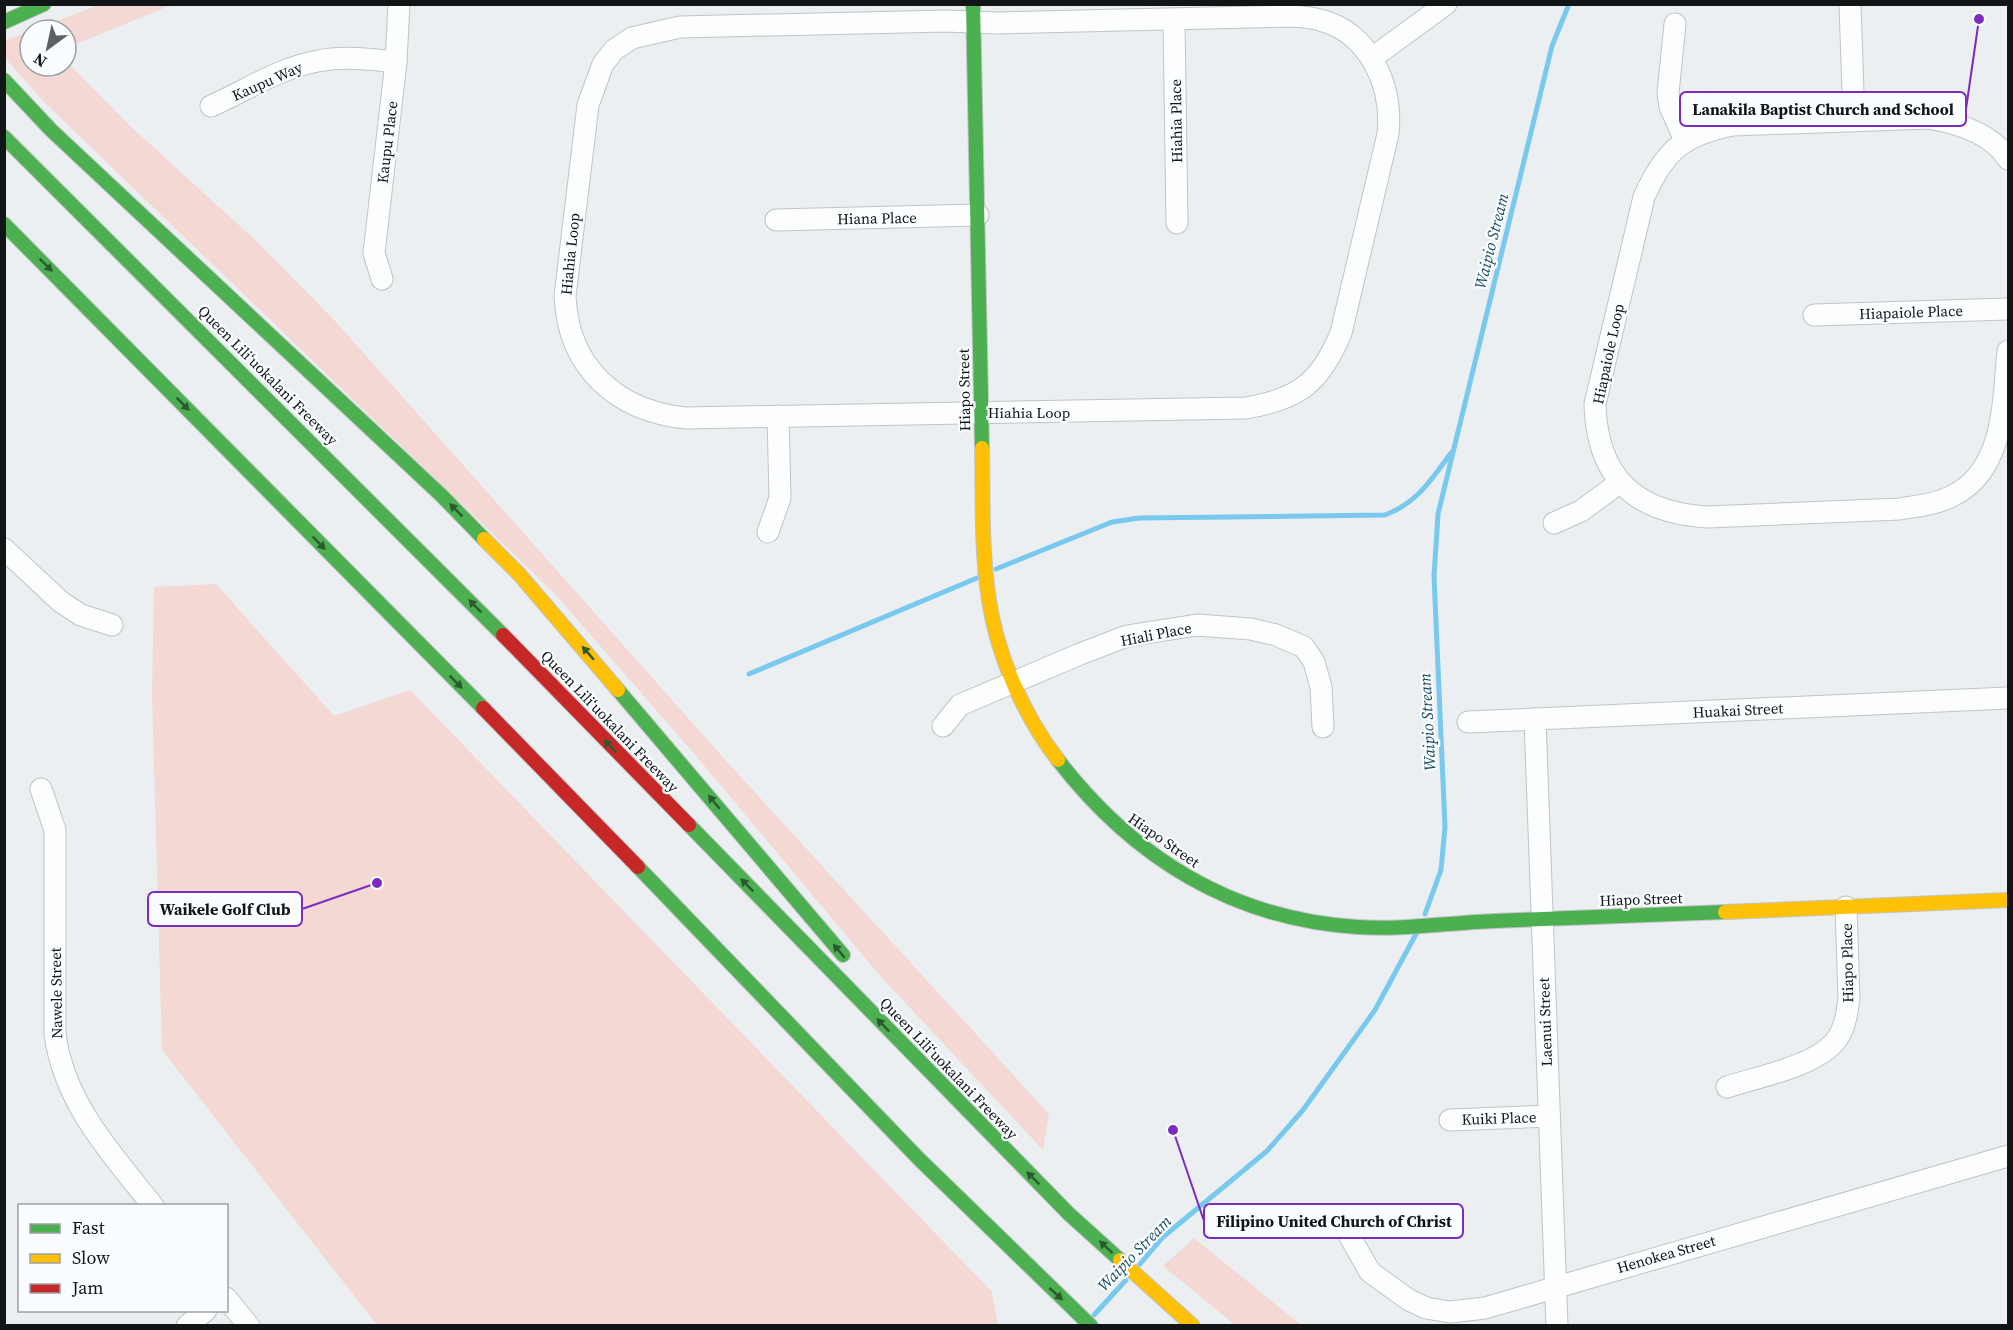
<svg xmlns="http://www.w3.org/2000/svg" width="2013" height="1330" font-family="'Source Serif 4',serif">
  <style>
    .grass { fill: #f3d8d4 }
    .lines { fill: none; stroke-linecap: round; stroke-linejoin: round }
    .stream { stroke: #78c9ed; stroke-width: 5 }
    .street-casing { stroke: #c1c4c6; stroke-width: 23 }
    .fast-casing { stroke: #c1c4c6; stroke-width: 16 }
    .slow-casing { stroke: #c1c4c6; stroke-width: 16 }
    .jam-casing { stroke: #c1c4c6; stroke-width: 16 }
    .street { stroke: #fcfdfd; stroke-width: 21 }
    .fast { stroke: #4caf50; stroke-width: 14 }
    .slow { stroke: #ffc107; stroke-width: 14 }
    .jam { stroke: #c62828; stroke-width: 14 }
    .oneway { fill: #2c5a30 }
    .labels { text-anchor: middle; dominant-baseline: central; stroke-width: 4.5; stroke-linejoin: round; paint-order: stroke }
    .street-label { font-size: 15px; fill: #121516; stroke: #f9fdff }
    .water-label { font-size: 16px; font-style: italic; fill: #1a495e; stroke: #f9fdff }
    .leader { fill: none; stroke: #7b2cbf; stroke-width: 2 }
    .callout-dot { fill: #7b2cbf; stroke: #f9fdff; stroke-width: 2 }
    .callout { fill: #f9fdff; stroke: #7b2cbf; stroke-width: 2 }
    .callout-label { font-size: 16px; text-anchor: middle; font-weight: bold; fill: #121516 }
  </style>
  <rect width="100%" height="100%" fill="#ebeff2"/>
  <g class="grass">
    <polygon points="99,5 169,6 66,48 66,30 30,30 30,66 66,66 66,61 128,124 253,238 335,321 728,763 1049,1114 1043,1150 881,977 697,757 554,593 44,102 5,58 4,41"/>
    <polygon points="216,584 334,716 410,690 992,1292 998,1325 377,1325 162,1050 152,694 154,587"/>
    <polygon points="1194,1238 1301,1325 1235,1325 1163,1266"/>
  </g>
  <g class="lines">
    <g class="stream">
      <path d="M996 569 1112 522 1139 518 1385 515C1417 503 1431 480 1451 453"/>
      <polyline points="749,674 977,578"/>
      <polyline points="1425,914 1441,870 1445,827 1434,576 1438,514 1552,46 1569,4"/>
      <polyline points="1140,1264 1163,1237 1267,1151 1303,1110 1375,1010 1416,934"/>
      <polyline points="1094,1315 1126,1280"/>
    </g>
    <g class="street-casing">
      <g id="street">
        <polyline points="1850,4 1854,121"/>
        <path d="M1292 16C1301 17 1311 17 1320 20 1370 33 1393 86 1388 134L1341 333C1320 383 1299 399 1246 408L686 418C616 411 568 367 565 296L588 105 603 64 614 50 632 38 680 27 946 21 997 23Z"/>
        <polyline points="1174,20 1177,223"/>
        <polyline points="1675,24 1668,93 1670,107 1685,140"/>
        <polyline points="1372,58 1446,4"/>
        <path d="M211 106C245 91 281 67 318 61 343 56 371 59 396 62"/>
        <path d="M2008 159C1992 133 1957 123 1929 118L1733 125C1683 135 1665 150 1644 197L1595 404C1597 478 1636 513 1708 517L1900 509C1918 506 1938 504 1954 495 2005 469 2003 401 2008 351"/>
        <polyline points="776,220 978,215"/>
        <polyline points="382,279 374,253 396,62 399,4"/>
        <polyline points="1814,315 2008,309"/>
        <polyline points="1554,523 1581,511 1619,483"/>
        <polyline points="768,532 780,498 778,416"/>
        <polyline points="4,549 61,602 81,615 112,625"/>
        <polyline points="1535,719 1557,1326"/>
        <polyline points="1468,722 2008,698"/>
        <polyline points="943,726 960,705 1080,654 1127,636 1197,625 1251,629 1276,635 1304,647 1314,662 1321,687 1323,727"/>
        <path d="M41 789 55 830V1034C64 1103 111 1153 153 1206"/>
        <path d="M1727 1087C1757 1077 1818 1066 1837 1039 1845 1028 1847 1013 1849 999L1846 907"/>
        <polyline points="1450,1120 1549,1116"/>
        <polyline points="1350,1237 1370,1272 1409,1300 1426,1308 1450,1312 1485,1308 2008,1156"/>
        <polyline points="226,1298 249,1326"/>
        <polyline points="187,1326 206,1310"/>
      </g>
    </g>
    <g class="fast-casing">
      <g id="fast">
        <polyline points="973,4 982,448"/>
        <polyline points="4,22 44,4"/>
        <polyline points="4,80 51,130 442,496 484,539"/>
        <polyline points="4,137 503,635"/>
        <polyline points="4,224 483,708"/>
        <polyline points="618,690 843,955"/>
        <path d="M1058 760C1133 857 1232 919 1357 927 1402 930 1449 923 1494 921 1571 918 1648 915 1725 912"/>
        <polyline points="689,825 1069,1214 1120,1260"/>
        <polyline points="638,867 919,1159 1091,1326"/>
      </g>
    </g>
    <g class="slow-casing">
      <g id="slow">
        <path d="M982 448C983 498 981 550 989 600 997 655 1024 716 1058 760"/>
        <polyline points="484,539 519,574 618,690"/>
        <polyline points="1725,912 2008,900"/>
        <polyline points="1120,1260 1193,1326"/>
      </g>
    </g>
    <g class="jam-casing">
      <g id="jam">
        <polyline points="503,635 689,825"/>
        <polyline points="483,708 638,867"/>
      </g>
    </g>
    <use href="#street" class="street"/>
    <use href="#fast" class="fast"/>
    <use href="#slow" class="slow"/>
    <use href="#jam" class="jam"/>
  </g>
  <defs><path id="oneway-solid" d="M-6-.8H1V-3.2L6.5 0L1 3.2V.8H-6Z" transform="scale(1.5)"/></defs>
  <g class="oneway">
    <use href="#oneway-solid" transform="translate(46 265) rotate(45)"/>
    <use href="#oneway-solid" transform="translate(183 404) rotate(45)"/>
    <use href="#oneway-solid" transform="translate(456 510) rotate(-135)"/>
    <use href="#oneway-solid" transform="translate(319 543) rotate(45)"/>
    <use href="#oneway-solid" transform="translate(475 606) rotate(-134)"/>
    <use href="#oneway-solid" transform="translate(588 653) rotate(-131)"/>
    <use href="#oneway-solid" transform="translate(456 682) rotate(45)"/>
    <use href="#oneway-solid" transform="translate(610 746) rotate(-134)"/>
    <use href="#oneway-solid" transform="translate(714 802) rotate(-130)"/>
    <use href="#oneway-solid" transform="translate(747 885) rotate(-134)"/>
    <use href="#oneway-solid" transform="translate(839 951) rotate(-130)"/>
    <use href="#oneway-solid" transform="translate(883 1025) rotate(-134)"/>
    <use href="#oneway-solid" transform="translate(1033 1178) rotate(-135)"/>
    <use href="#oneway-solid" transform="translate(1106 1247) rotate(-137)"/>
    <use href="#oneway-solid" transform="translate(1056 1294) rotate(42)"/>
  </g>
  <g class="labels">
    <g class="street-label">
      <text transform="translate(267 81) rotate(-24)">Kaupu Way</text>
      <text transform="translate(1176 121) rotate(-91)">Hiahia Place</text>
      <text transform="translate(387 142) rotate(-83)">Kaupu Place</text>
      <text transform="translate(877 218) rotate(-1)">Hiana Place</text>
      <text transform="translate(570 254) rotate(-84)">Hiahia Loop</text>
      <text transform="translate(1911 312) rotate(-2)">Hiapaiole Place</text>
      <text transform="translate(1608 354) rotate(-78)">Hiapaiole Loop</text>
      <text transform="translate(268 375) rotate(45)">Queen Liliʻuokalani Freeway</text>
      <text transform="translate(964 390) rotate(-91)">Hiapo Street</text>
      <text x="1029" y="412">Hiahia Loop</text>
      <text transform="translate(1156 634) rotate(-11)">Hiali Place</text>
      <text transform="translate(1738 710) rotate(-3)">Huakai Street</text>
      <text transform="translate(610 721) rotate(46)">Queen Liliʻuokalani Freeway</text>
      <text transform="translate(1164 840) rotate(35)">Hiapo Street</text>
      <text transform="translate(1641 899) rotate(-2)">Hiapo Street</text>
      <text transform="translate(1847 963) rotate(-91)">Hiapo Place</text>
      <text transform="translate(56 993) rotate(-91)">Nawele Street</text>
      <text transform="translate(1545 1022) rotate(-92)">Laenui Street</text>
      <text transform="translate(949 1068) rotate(46)">Queen Liliʻuokalani Freeway</text>
      <text transform="translate(1499 1118) rotate(-2)">Kuiki Place</text>
      <text transform="translate(1666 1254) rotate(-16)">Henokea Street</text>
    </g>
    <g class="water-label">
      <text transform="translate(1491 241) rotate(-76)">Waipio Stream</text>
      <text transform="translate(1427 722) rotate(-93)">Waipio Stream</text>
      <text transform="translate(1134 1253) rotate(-46)">Waipio Stream</text>
    </g>
  </g>
  <path class="leader" d="M1979 19L1966 109M377 883L302 909M1173 1130L1204 1221"/>
  <g class="callout-dot">
    <circle cx="1979" cy="19" r="6"/>
    <circle cx="377" cy="883" r="6"/>
    <circle cx="1173" cy="1130" r="6"/>
  </g>
  <g class="callout">
    <rect x="1680" y="92" width="286" height="34" rx="6"/>
    <rect x="148" y="892" width="154" height="34" rx="6"/>
    <rect x="1204" y="1204" width="259" height="34" rx="6"/>
  </g>
  <g class="callout-label">
    <text x="1823" y="115">Lanakila Baptist Church and School</text>
    <text x="225" y="915">Waikele Golf Club</text>
    <text x="1334" y="1227">Filipino United Church of Christ</text>
  </g>
  <rect width="2013" height="1330" fill="none" stroke="#121516" stroke-width="12"/>
  <rect x="18" y="1204" width="210" height="108" fill="#f9fdff" stroke="#9da0a2" stroke-width="1.5"/>
  <rect x="30" y="1224" width="30" height="9" fill="#4caf50" stroke="#9da0a2" stroke-width="1.5"/>
  <text x="72" y="1234" font-size="18" fill="#121516">Fast</text>
  <rect x="30" y="1254" width="30" height="9" fill="#ffc107" stroke="#9da0a2" stroke-width="1.5"/>
  <text x="72" y="1264" font-size="18" fill="#121516">Slow</text>
  <rect x="30" y="1284" width="30" height="9" fill="#c62828" stroke="#9da0a2" stroke-width="1.5"/>
  <text x="72" y="1294" font-size="18" fill="#121516">Jam</text>
  <g transform="translate(48 48) rotate(213)"><circle r="28" fill="#f9fdff" stroke="#9da0a2" stroke-width="1.5"/>
  <path d="M0-4.5L10 22L0 15L-10 22Z" fill="#5e6163"/>
  <text y="-9" font-size="16" font-weight="bold" text-anchor="middle" fill="#121516">N</text>
  </g>
</svg>
